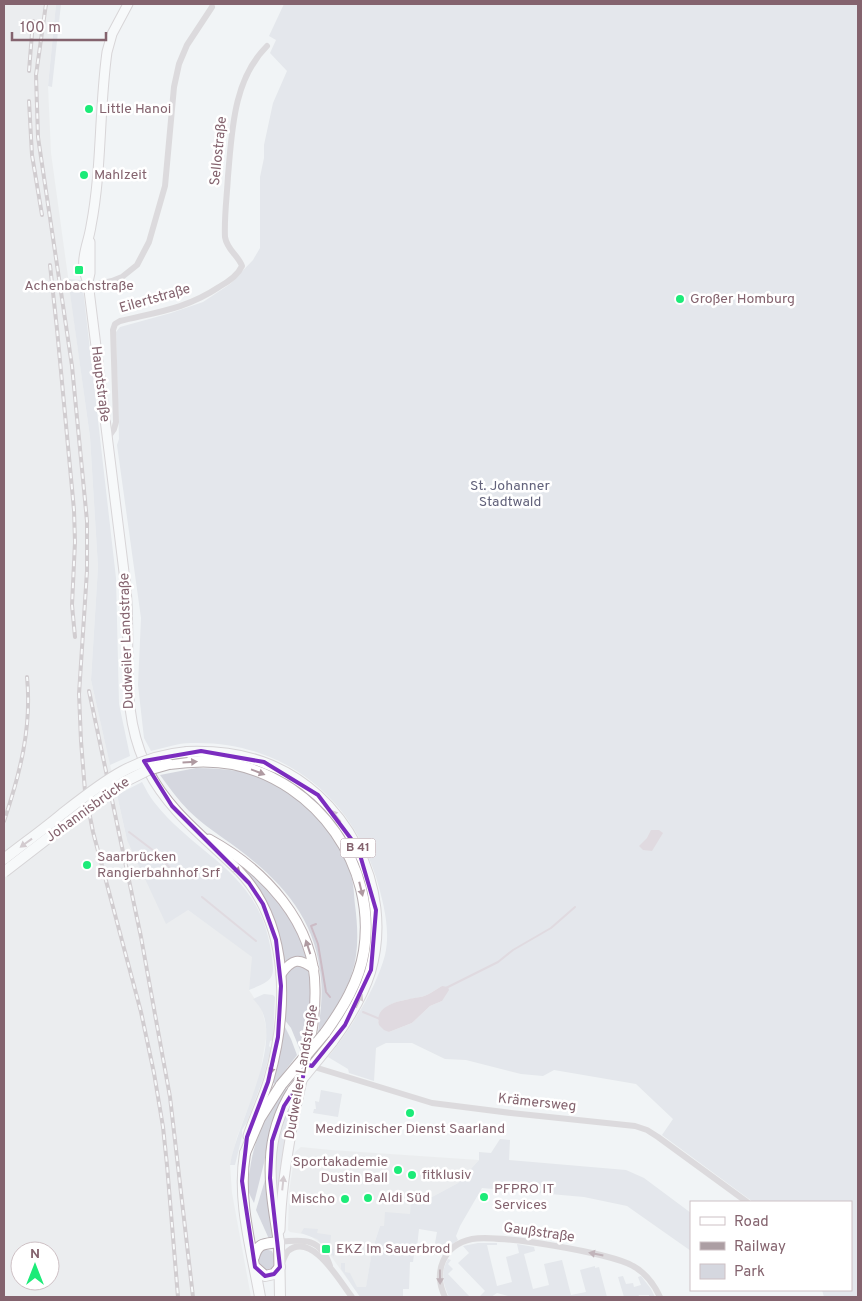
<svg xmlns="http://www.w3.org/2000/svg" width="862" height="1301" font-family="Overpass,sans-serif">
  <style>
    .built { fill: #e5e5e6; fill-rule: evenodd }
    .green { fill: #d5d7df; fill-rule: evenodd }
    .water { fill: #ccbbc5 }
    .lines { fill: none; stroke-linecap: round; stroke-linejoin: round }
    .stream { stroke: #ccbbc5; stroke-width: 2 }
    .secondary-casing { stroke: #bbb0b3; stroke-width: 11 }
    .primary-casing { stroke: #b8afb2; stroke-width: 12 }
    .trunk-casing { stroke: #b7aeb1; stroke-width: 12 }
    .minor { stroke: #c4bbbe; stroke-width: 6 }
    .secondary { stroke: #fff; stroke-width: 9 }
    .primary { stroke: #fff; stroke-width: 10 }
    .trunk { stroke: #fff; stroke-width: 10 }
    .rail-casing { stroke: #ac9ea3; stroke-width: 4 }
    .rail { stroke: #fff; stroke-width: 2; stroke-dasharray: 5.5; stroke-linecap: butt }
    .trunk-bridge-casing { stroke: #b7aeb1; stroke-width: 12; stroke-linecap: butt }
    .trunk-bridge { stroke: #fff; stroke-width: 10 }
    .oneway { fill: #af9aa1 }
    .oneway2 { fill: #876772 }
    .marked { fill: none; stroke: #7b2cbf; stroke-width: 4; stroke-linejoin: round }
    .poi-dot { fill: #1ceb78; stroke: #fff; stroke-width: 2 }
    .labels { text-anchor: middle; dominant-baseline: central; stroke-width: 5; stroke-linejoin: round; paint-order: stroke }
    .shield { fill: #fff; stroke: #a9929a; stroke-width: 1 }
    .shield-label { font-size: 12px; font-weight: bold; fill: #84636e }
    .poi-label { font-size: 14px; fill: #84636e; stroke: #fff; text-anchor: start }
    .street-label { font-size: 14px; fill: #84636e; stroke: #fff }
    .park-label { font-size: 14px; fill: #62627b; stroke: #fff }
  </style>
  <rect width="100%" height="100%" fill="#f1f4f5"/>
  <g class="built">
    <path d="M4 4H56L48 86 51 153 90 437 98 567 91 680 127 840 188 910 253 957 249 990 262 1010 265 1022 267 1033 259 1079 237 1137 230 1165 232 1193 251 1297H4ZM20 1251H50V1281H20Z"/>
    <polygon points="301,1147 331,1150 479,1160 458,1183 432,1197 411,1196 410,1214 384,1227 380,1226 372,1251 366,1288 356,1291 323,1245 309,1235 290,1232 288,1230 289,1192 295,1152"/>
  </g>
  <g class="green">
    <polygon points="56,4 61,4 52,87 48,86"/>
    <path d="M284 4H858V1297H824L822 1290H851V1202H753L662 1135 673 1119 636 1084 554 1070 543 1076 521 1074 466 1060 445 1059 412 1043H386L376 1048 374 1081 349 1073 348 1069 328 1057C349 1032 377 987 385 955 391 929 383 901 376 877 350 794 279 740 191 743 178 743 164 748 151 751L144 738 138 685 141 618 117 445 119 439 116 332 120 327 171 313 203 302 230 284 253 260 260 248V177L264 158V145L273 103 287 71 270 53 276 40 269 36ZM442 986V1001L430 1006 412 1023 389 1032 378 1021C382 1001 403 1001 420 997 427 996 435 990 442 986Z"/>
    <polygon points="68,279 82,280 116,578 119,704 130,756 110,765 91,680 98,567 90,437"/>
    <path d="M196 768C210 768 224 769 238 771 290 782 335 825 351 875 354 885 354 896 355 905 358 928 359 952 352 973 345 995 331 1015 318 1033 320 1015 323 997 321 979 316 919 283 883 237 848 221 836 203 825 189 811 178 800 169 787 160 775Z"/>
    <path d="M142 782C146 789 149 796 154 802 197 857 259 871 271 951 275 978 275 980 249 990L252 957 188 910 166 924 127 840 117 795Z"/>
    <path d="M234 860C270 888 295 915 307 959L297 957 283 963 272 914 260 892Z"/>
    <path d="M298 965 305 966C319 985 306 1035 303 1057L291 1028 284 1019C284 1001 278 972 298 965Z"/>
    <path d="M264 994 273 995 275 997 273 1040 270 1041 269 1046 271 1048 263 1079 247 1122 242 1130V1136L235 1165H230C237 1123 280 1051 262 1011 260 1007 256 1002 253 999Z"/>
    <polygon points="283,1023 291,1039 297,1055 275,1084 272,1082"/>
    <path d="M285 1088 287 1089 271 1126 264 1163 254 1203C252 1199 249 1194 248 1189 247 1183 249 1175 250 1169 254 1140 266 1111 285 1088Z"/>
    <polygon points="321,1090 342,1094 338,1117 313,1113 314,1109 316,1109 315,1101 319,1102"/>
    <path d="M296 1097 277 1198C271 1163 276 1127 296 1097Z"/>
    <polygon points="500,1139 510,1140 509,1160 626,1170 644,1178 691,1213 691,1251 627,1206 584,1197 482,1188 460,1226 456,1236 458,1240 442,1253 439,1249 434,1249 437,1232 419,1229 417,1247 415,1247 413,1262 410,1262 409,1289 403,1289 403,1297 360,1297 341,1269 341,1263 345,1263 345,1272 350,1273 357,1287 366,1287 372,1251 380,1226 384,1226 385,1212 410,1214 411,1195 432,1197 458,1183 479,1160 479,1152 491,1153"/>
    <polygon points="265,1180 274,1239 269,1239 256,1210"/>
    <polygon points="304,1228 318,1229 317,1233 331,1235 330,1248 334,1249 334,1257 317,1239 301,1233"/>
    <polygon points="478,1243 497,1243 497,1245 487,1245 497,1286 512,1282 506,1257 519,1253 517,1244 534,1247 535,1251 524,1254 533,1289 549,1285 544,1264 562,1260 571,1295 586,1292 580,1270 595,1266 595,1268 599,1267 607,1297 512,1297 497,1293 491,1297 479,1297 485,1291 458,1263 469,1253 463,1246"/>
    <path d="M265 1249 272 1251 275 1259 273 1269 267 1271C259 1266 257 1261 260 1252Z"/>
    <path d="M448 1259 451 1260 448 1264 453 1269 448 1274 470 1297H449C443 1284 440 1272 448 1259Z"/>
    <polygon points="623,1276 626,1284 633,1283 634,1287 641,1285 638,1277 641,1276 651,1289 655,1297 649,1297 649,1295 639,1295 638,1297 624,1297 618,1277"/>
  </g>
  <g class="water">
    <polygon points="651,830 659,830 663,833 652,851 643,850 639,846 647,838"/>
    <path d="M442 986 448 987 449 990 442 1001 430 1006 412 1023 389 1032 384 1030 379 1025C373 1003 405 1000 420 997 427 996 435 990 442 986Z"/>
  </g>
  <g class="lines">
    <g class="stream">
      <polyline points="129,832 154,851 171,869"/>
      <polyline points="202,897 256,941"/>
      <polyline points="316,924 311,926 318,944 326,992 330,997"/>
      <polyline points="446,988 498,962 513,950 551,928 575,907"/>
      <polyline points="363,1012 380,1019"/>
    </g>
    <g class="secondary-casing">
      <g id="secondary">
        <path d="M128 4 112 34 107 52C99 110 102 169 91 226 88 246 78 261 88 282L126 588C132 653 118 710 148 770 169 812 207 839 239 871 291 926 288 1011 269 1079 263 1099 254 1117 248 1136"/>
        <polyline points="88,282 90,273 90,242"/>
        <path d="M209 839C264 869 315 923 315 989 316 1033 302 1075 294 1117 287 1154 281 1191 280 1230"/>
        <path d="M281 974C292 959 299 957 314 969"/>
      </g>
    </g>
    <g class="primary-casing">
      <g id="primary">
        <path d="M245 1153C237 1201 252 1250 260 1297"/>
        <path d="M254 1257C258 1242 265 1244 279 1242L280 1297"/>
        <polyline points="256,1268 265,1276 274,1274 280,1267"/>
      </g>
    </g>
    <g class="trunk-casing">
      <g id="trunk">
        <path d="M187 752C213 751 237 753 262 762 345 791 395 888 370 972 362 998 348 1020 332 1042"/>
        <path d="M169 764C190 761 212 760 233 764 318 782 377 866 364 951 359 982 343 1008 325 1033"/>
        <polyline points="245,1153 260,1118 281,1085"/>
        <path d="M279 1242C270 1187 261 1140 293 1090"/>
      </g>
    </g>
    <g class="minor">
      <polyline points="88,286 112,281 122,277 137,265 149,242 165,186 174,87 179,64 187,45 212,7"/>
      <path d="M107 439 114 429 116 422 113 330 115 324 120 321C157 312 186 309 219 287 228 282 238 275 242 266 238 255 227 250 225 237 224 217 227 196 228 176 232 131 233 80 267 46"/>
      <polyline points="311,1066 432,1103 511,1113 635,1126 647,1130 658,1137 747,1202"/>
      <path d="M279 1242C304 1239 321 1238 330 1266"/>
      <path d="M281 1265C283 1261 285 1255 288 1251 312 1231 340 1282 352 1297"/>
      <path d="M445 1297C433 1272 443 1245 472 1239 498 1234 611 1253 633 1266 646 1273 654 1284 660 1297"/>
    </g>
    <use href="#secondary" class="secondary"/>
    <use href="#primary" class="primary"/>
    <use href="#trunk" class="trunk"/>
    <g class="rail-casing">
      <g id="rail">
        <polyline points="46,4 36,75 38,137 72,366 87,521 87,571 79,694 81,741 85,791 93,832 141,1012 154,1073 163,1127 167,1165 178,1297"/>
        <polyline points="29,71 33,21"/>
        <polyline points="29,101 32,155 42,215"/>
        <polyline points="50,265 57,329 74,510 75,542 72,605 75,637"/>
        <polyline points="89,691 141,937 170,1097 193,1297"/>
        <path d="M4 821C20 774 32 727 27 677"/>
      </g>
    </g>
    <use href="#rail" class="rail"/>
    <g class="trunk-bridge-casing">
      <g id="trunk-bridge">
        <path d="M4 859C23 844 43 830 62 814 103 782 133 757 187 752"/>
        <polyline points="4,872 114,787 148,770 169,764"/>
        <polyline points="281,1085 325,1033"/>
        <polyline points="293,1090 332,1042"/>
      </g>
    </g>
    <use href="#trunk-bridge" class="trunk-bridge"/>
  </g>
  <defs><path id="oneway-solid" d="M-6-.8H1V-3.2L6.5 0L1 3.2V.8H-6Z" transform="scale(1.25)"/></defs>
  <g class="oneway">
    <use href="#oneway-solid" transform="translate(190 762) rotate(-4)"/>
    <use href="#oneway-solid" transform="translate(258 772) rotate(21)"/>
    <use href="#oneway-solid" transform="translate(336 816) rotate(-129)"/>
    <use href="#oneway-solid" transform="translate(26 843) rotate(144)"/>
    <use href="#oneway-solid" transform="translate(235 868) rotate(45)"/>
    <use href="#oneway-solid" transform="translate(361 889) rotate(76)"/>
    <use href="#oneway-solid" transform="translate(308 947) rotate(-108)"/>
    <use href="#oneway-solid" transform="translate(359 1001) rotate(-64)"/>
    <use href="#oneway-solid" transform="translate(272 1067) rotate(104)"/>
    <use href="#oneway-solid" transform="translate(283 1183) rotate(-84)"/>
  </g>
  <g class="oneway2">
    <use href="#oneway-solid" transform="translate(596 1254) rotate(-169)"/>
    <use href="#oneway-solid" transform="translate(440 1277) rotate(89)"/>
  </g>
  <path d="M0 0H862V1301H0ZM201 751 264 762 318 795 358 848 376 910 371 970 345 1025 312 1066 305 1064 303 1077 284 1106 272 1141 270 1178 280 1267 274 1274 265 1276 255 1267 242 1181 247 1137 268 1082 278 1037 281 986 276 940 263 904 249 883 172 806 144 761Z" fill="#f1f4f5" fill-opacity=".55" fill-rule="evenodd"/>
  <path class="marked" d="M201 751 264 762 318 795 358 848 376 910 371 970 345 1025 312 1066 305 1064 303 1077 284 1106 272 1141 270 1178 280 1267 274 1274 265 1276 255 1267 242 1181 247 1137 268 1082 278 1037 281 986 276 940 263 904 249 883 172 806 144 761Z"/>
  <g class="poi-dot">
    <circle cx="89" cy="109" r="5"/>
    <circle cx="84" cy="175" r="5"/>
    <rect x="74" y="265" width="10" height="10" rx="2.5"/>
    <circle cx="680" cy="299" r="5"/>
    <circle cx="87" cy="865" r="5"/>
    <circle cx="410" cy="1113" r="5"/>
    <circle cx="398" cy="1170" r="5"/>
    <circle cx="412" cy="1175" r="5"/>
    <circle cx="484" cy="1197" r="5"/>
    <circle cx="368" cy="1198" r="5"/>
    <circle cx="345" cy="1199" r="5"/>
    <rect x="321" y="1244" width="10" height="10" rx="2.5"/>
  </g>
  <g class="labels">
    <rect class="shield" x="340.5" y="838.5" width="35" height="19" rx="4"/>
    <g class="shield-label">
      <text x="358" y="848">B 41</text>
    </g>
    <g class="poi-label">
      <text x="99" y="109">Little Hanoi</text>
      <text x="94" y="175">Mahlzeit</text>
      <text x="79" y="286" text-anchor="middle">Achenbachstraße</text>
      <text x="690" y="299">Großer Homburg</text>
      <text x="97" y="857">Saarbrücken<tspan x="97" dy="16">Rangierbahnhof Srf</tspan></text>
      <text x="410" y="1129" text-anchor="middle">Medizinischer Dienst Saarland</text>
      <text x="388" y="1162" text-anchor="end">Sportakademie<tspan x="388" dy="16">Dustin Ball</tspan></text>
      <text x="422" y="1175">fitklusiv</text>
      <text x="494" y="1189">PFPRO IT<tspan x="494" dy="16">Services</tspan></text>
      <text x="378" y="1198">Aldi Süd</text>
      <text x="335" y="1199" text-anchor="end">Mischo</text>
      <text x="336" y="1249">EKZ Im Sauerbrod</text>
    </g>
    <g class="street-label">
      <text transform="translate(219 151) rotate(-84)">Sellostraße</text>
      <text transform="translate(155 299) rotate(-16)">Eilertstraße</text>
      <text transform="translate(100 384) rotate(83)">Hauptstraße</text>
      <text transform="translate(127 641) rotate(-92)">Dudweiler Landstraße</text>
      <text transform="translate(88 810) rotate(-36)">Johannisbrücke</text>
      <text transform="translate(302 1072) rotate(-80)">Dudweiler Landstraße</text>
      <text transform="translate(537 1103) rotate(6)">Krämersweg</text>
      <text transform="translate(539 1233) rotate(8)">Gaußstraße</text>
    </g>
    <g class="park-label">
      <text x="510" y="486">St. Johanner<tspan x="510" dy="16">Stadtwald</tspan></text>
    </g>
  </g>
  <rect width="862" height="1301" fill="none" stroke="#84636e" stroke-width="10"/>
  <rect x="690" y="1201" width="162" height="90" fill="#ffffff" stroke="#cec1c5"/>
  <rect x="700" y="1217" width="25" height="8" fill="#ffffff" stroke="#cec1c5"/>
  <text x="734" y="1226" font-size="15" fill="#84636e">Road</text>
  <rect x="700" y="1242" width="25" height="8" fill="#ac9ea3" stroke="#cec1c5"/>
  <text x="734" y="1251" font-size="15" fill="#84636e">Railway</text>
  <rect x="700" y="1264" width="25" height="15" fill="#d5d7df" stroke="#cec1c5"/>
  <text x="734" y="1276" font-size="15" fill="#84636e">Park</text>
  <g transform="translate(35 1266)"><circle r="24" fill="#ffffff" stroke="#cec1c5"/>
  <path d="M0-4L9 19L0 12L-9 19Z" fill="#1ceb78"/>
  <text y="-8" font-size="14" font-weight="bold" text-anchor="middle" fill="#84636e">N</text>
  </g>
  <path d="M12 32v8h94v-8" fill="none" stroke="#84636e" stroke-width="2.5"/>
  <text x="20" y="32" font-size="15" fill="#84636e" stroke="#ffffff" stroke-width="4" paint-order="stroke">100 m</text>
</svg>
